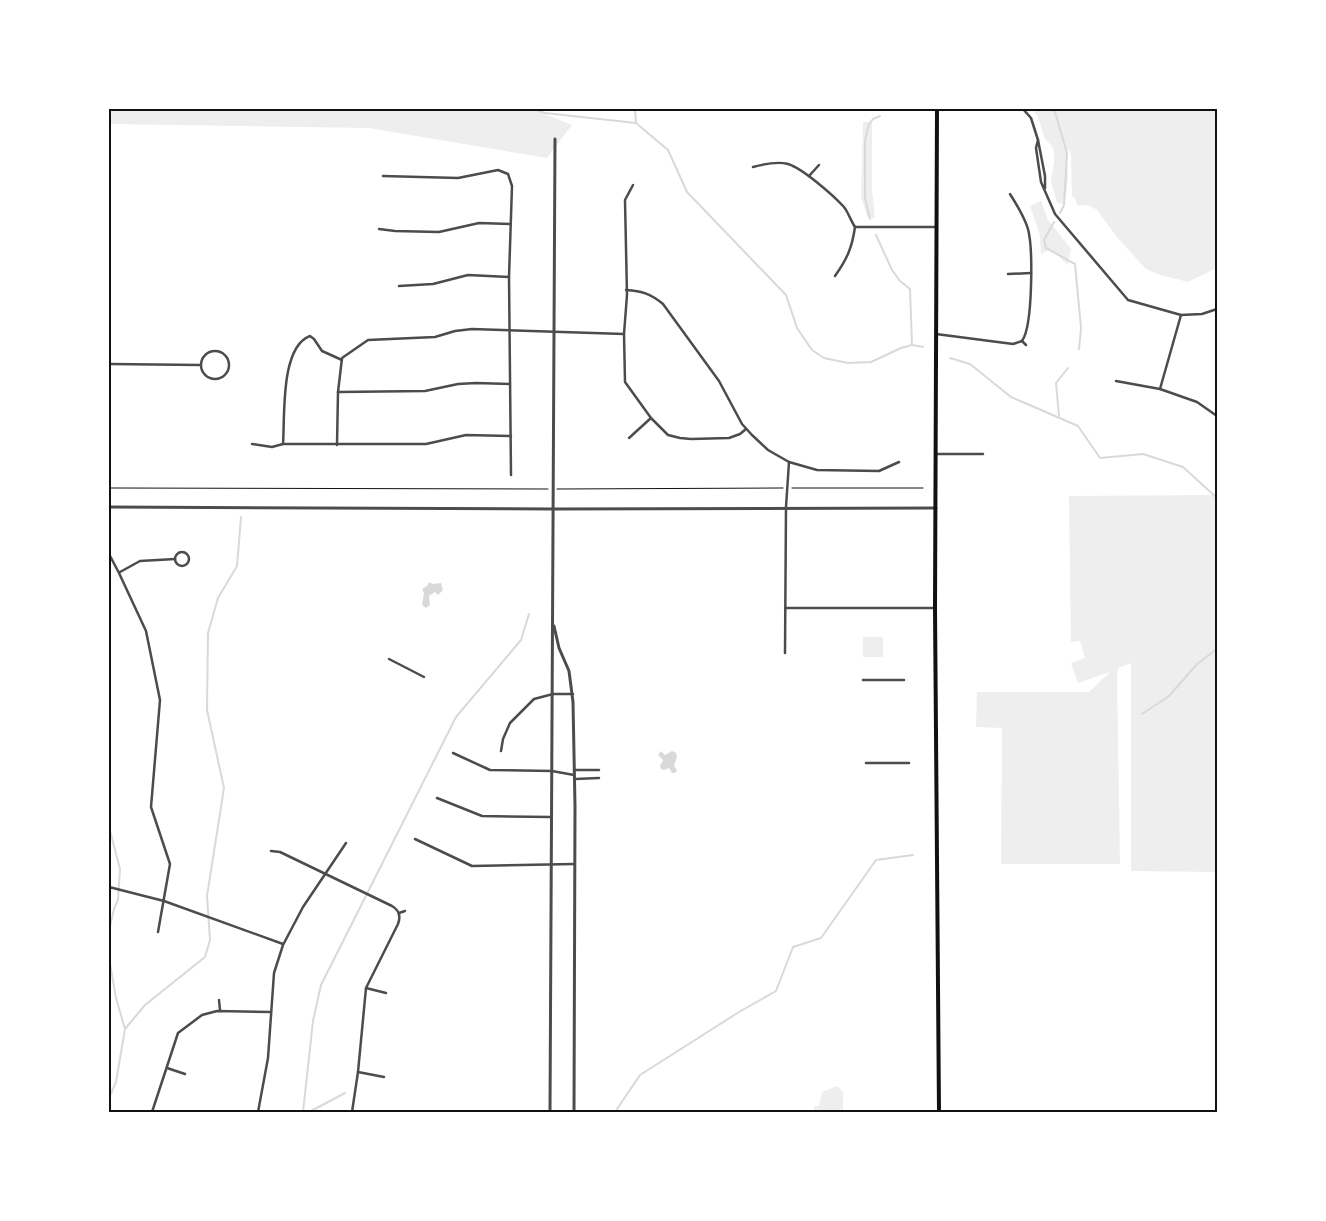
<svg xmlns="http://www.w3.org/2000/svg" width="1326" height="1221" font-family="'Fira Sans Condensed',sans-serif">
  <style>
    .green { fill: #eee }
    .water { fill: #d9d9d9 }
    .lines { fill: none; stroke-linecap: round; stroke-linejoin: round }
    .stream { stroke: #d9d9d9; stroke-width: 2 }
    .path { stroke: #111; stroke-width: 1 }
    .minor { stroke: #4c4c4c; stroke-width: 2.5 }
    .tertiary { stroke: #4c4c4c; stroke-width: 3 }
    .secondary { stroke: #111; stroke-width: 4 }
    .neatline { fill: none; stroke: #111; stroke-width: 2 }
  </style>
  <rect width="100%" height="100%" fill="#fff"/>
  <g class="green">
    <polygon points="109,109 533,109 572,125 547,158 369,128 109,124"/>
    <path d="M1032 109H1217V268L1188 282 1157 274 1146 269 1117 237 1097 210 1090 206 1077 205 1075 198 1072 196 1071 154 1068 149 1066 150C1068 169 1070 186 1063 204L1057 203 1051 181 1054 162V152L1052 146 1045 139 1038 117Z"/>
    <polygon points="863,122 872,122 872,190 875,218 868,218 861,197"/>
    <polygon points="1041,201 1048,220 1071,249 1068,265 1051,249 1041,254 1040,235 1030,206"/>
    <polygon points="1217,495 1217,872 1132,871 1131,870 1131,663 1118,668 1117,676 1120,864 1001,864 1002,728 976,727 977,692 1089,692 1110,672 1078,683 1071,663 1085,658 1080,641 1071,642 1069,496"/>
    <rect x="863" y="637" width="20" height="20"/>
    <polygon points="837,1086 843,1092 843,1112 814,1112 814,1106 819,1106 822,1092"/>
  </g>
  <g class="water">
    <polygon points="429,582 433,584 441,583 443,590 438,595 435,592 429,596 430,605 426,608 422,605 424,593 422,589 427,586"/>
    <polygon points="661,751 665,755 672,751 676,753 677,757 674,766 677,770 675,773 672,773 669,768 664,770 661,769 660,766 663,760 658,755"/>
  </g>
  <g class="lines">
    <g class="stream">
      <polyline points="534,109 545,113 636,123 668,150 687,192 786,295 797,328 812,350 824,358 848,363 871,362 901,348 912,345 923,347"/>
      <polyline points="635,109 636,123"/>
      <polyline points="1051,109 1055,112 1067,153 1064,205 1060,213"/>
      <polyline points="870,219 865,198 865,140 869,124 873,119 880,116"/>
      <polyline points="1054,222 1044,240 1046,248 1075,264 1081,328 1079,349"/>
      <polyline points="876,235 892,270 900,281 910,289 912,345"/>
      <polyline points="950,358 970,364 1011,397 1078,426 1100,458 1143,454 1183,467 1217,498"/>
      <polyline points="1059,416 1056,383 1068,368"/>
      <polyline points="109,711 109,790"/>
      <polyline points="1142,714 1169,696 1197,664 1217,649"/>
      <polyline points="109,827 120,869 118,900 114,909 109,930 109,958 116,998 125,1029 116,1082 109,1098"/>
      <polyline points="125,1029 145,1005 205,957 210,940 207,896 224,788 207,710 208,633 218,598 237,566 241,517"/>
      <polyline points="303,1112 313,1021 321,985 456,717 521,640 529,614"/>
      <polyline points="309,1112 345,1093"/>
      <polyline points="615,1112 640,1075 739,1012 776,991 793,947 821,938 876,860 913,855"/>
    </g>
    <g class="path">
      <polyline points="109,488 548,489"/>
      <polyline points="792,488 923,488"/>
      <polyline points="557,489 783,488"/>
    </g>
    <g class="minor">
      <polyline points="1023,109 1031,118 1038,140"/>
      <path d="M753 167C764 164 777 161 788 164 802 168 833 195 844 207 848 212 851 221 855 227"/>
      <polyline points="383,176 458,178 498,170 508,174 512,186 509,277 511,475"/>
      <polyline points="809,176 819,165"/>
      <polyline points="633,185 625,200 627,295 624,334 625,382 651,418 668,435 680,438 691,439 729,438 740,434 746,429"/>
      <polyline points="1045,188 1045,176 1038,140 1036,148 1041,182 1055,214 1128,300 1181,315 1202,314 1217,309"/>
      <path d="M1010 194C1017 205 1024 216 1028 229 1033 248 1033 326 1022 341"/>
      <polyline points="855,227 936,227"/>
      <polyline points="379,229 395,231 439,232 479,223 510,224"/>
      <polyline points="1008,274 1031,273"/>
      <path d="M835 276C847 259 852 248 855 227"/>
      <polyline points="399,286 433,284 468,275 509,277"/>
      <path d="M626 290C642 291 651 294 663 304L719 381 742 424 752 435 768 450 789 462 817 470 879 471 899 462"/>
      <polyline points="936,334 1013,344 1022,341"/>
      <polyline points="1022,341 1026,345"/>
      <circle cx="215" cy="365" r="14"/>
      <polyline points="109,364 200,365"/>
      <polyline points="1116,381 1160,389 1197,402 1217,416"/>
      <polyline points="1160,389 1181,315"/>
      <polyline points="338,392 425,391 458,384 476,383 510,384"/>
      <polyline points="629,438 651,418"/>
      <polyline points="252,444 272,447 283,444 426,444 466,435 511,436"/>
      <path d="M283 444C285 417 280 347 310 336L314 339 322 351 342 360"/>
      <polyline points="337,445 338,392 342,358 368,340 435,337 455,331 472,329 624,334"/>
      <polyline points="936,454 983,454"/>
      <circle cx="182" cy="559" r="7"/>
      <polyline points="109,554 119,573 146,631 160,700 151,807 170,864 158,932"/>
      <polyline points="120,572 140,561 175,559"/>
      <polyline points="785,608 935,608"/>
      <polyline points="785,653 786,507 789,462"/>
      <polyline points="389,659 424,677"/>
      <polyline points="863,680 904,680"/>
      <polyline points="501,751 503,739 510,723 534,699 553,694 573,694"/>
      <polyline points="453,753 490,770 552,771 574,775"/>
      <polyline points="866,763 909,763"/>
      <polyline points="574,770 599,770"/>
      <polyline points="575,779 599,778"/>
      <polyline points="437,798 482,816 551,817"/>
      <polyline points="415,839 472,866 574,864"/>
      <path d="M271 851 280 852 392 906C399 910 401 916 398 924L366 988 358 1072 352 1112"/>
      <polyline points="109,887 164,901 283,944"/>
      <polyline points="399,913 405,911"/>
      <polyline points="366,988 386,993"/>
      <polyline points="219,1000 220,1010"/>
      <polyline points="167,1068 185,1074"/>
      <polyline points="358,1072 384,1077"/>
      <polyline points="152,1112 178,1033 202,1015 217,1011 271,1012"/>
      <polyline points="258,1112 268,1058 274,973 283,945 303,907 346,843"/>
    </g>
    <g class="tertiary">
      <polyline points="109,507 553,509 936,508"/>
      <polyline points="554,626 559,648 569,671 573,702 575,806 574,1112"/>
      <polyline points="550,1112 555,139"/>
    </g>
    <polyline class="secondary" points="937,109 935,608 939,1112"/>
  </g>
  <rect width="1326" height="1221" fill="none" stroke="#ffffff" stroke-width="220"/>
  <rect x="110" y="110" width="1106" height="1001" class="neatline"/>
</svg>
